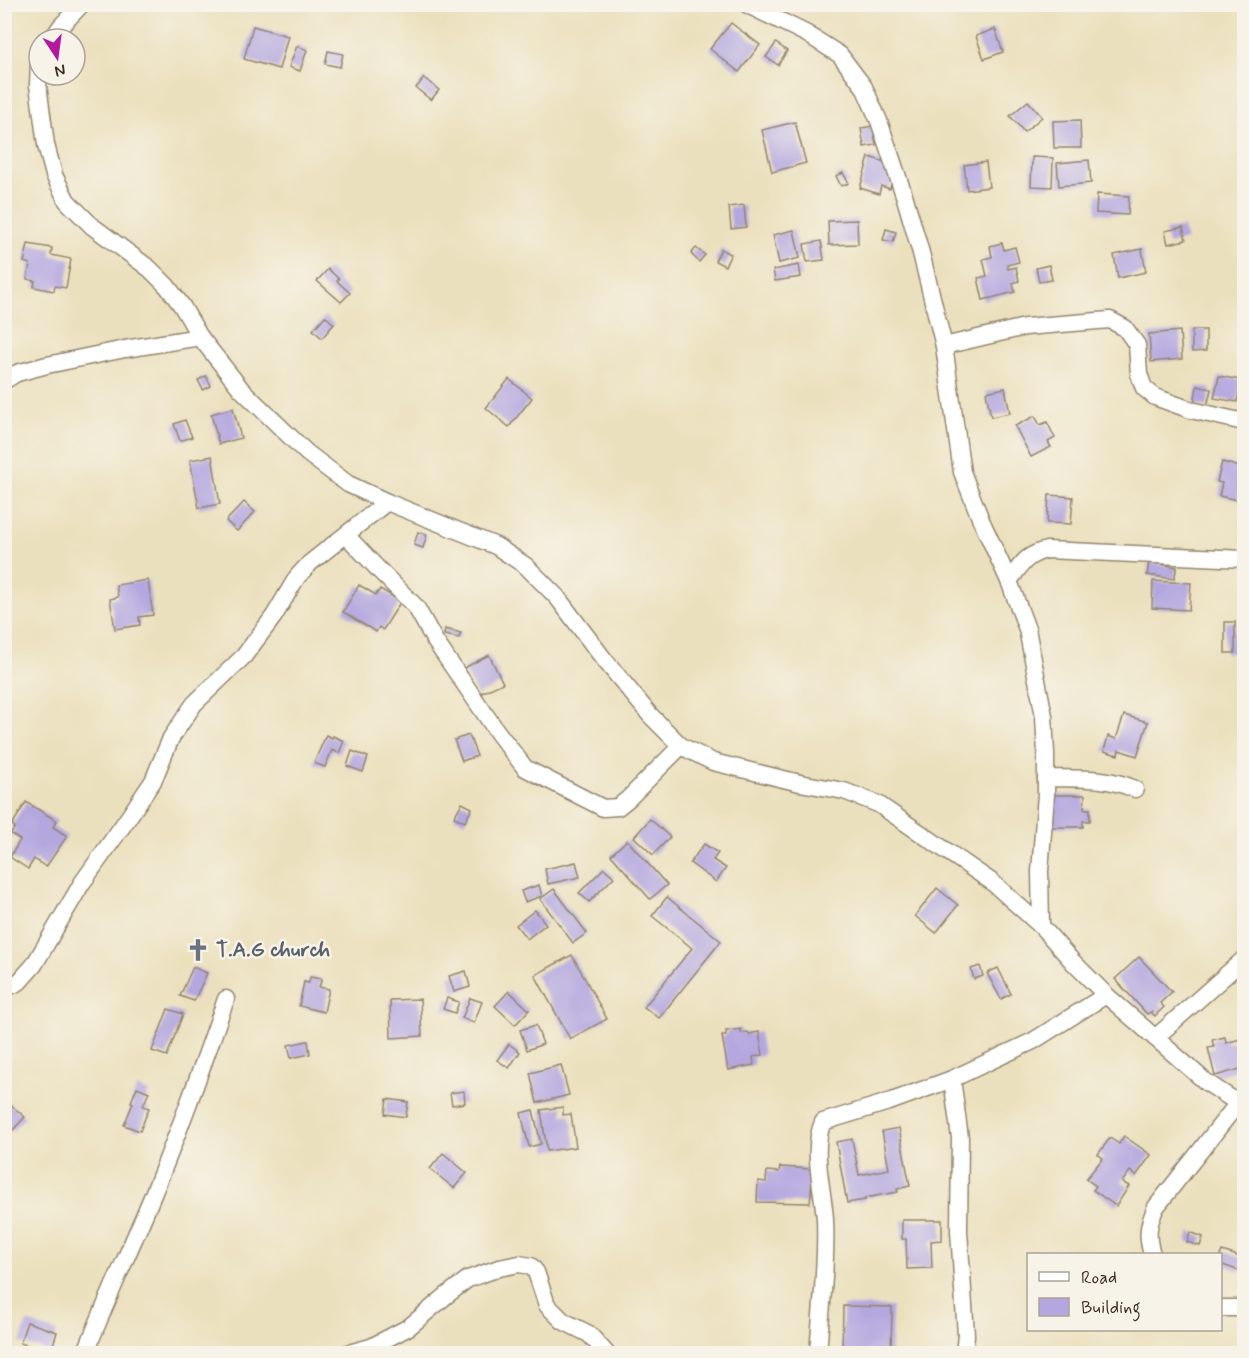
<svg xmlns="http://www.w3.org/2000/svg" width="1249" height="1358" font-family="Mynerve,sans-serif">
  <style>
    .building { fill: #b4a7df }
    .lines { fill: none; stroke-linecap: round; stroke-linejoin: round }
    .minor-casing { stroke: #93856e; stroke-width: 19 }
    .minor { stroke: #fff; stroke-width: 16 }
    .labels { text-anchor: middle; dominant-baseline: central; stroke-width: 5; stroke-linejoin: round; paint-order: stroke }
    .worship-label { font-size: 21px; font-weight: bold; fill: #5b616d; stroke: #f7f3e8; text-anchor: start }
  </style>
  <rect width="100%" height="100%" fill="#f7f3e8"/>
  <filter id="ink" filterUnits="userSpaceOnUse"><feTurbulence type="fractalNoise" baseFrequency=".0167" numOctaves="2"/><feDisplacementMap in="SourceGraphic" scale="12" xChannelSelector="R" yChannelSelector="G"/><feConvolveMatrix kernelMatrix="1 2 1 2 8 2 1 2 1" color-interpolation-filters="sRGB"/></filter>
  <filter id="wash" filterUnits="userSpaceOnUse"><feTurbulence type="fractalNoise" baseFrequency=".008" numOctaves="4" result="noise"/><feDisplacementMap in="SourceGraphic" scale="24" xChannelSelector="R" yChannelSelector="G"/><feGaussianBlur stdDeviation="1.35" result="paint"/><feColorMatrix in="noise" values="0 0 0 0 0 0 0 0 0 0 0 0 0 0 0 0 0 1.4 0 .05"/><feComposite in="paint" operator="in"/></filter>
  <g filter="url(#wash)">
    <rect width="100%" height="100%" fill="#ebe0bd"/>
    <g id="blocks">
      <g class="building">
        <polygon points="731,23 760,45 739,72 710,49"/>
        <polygon points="253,26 288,36 279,69 244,59"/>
        <polygon points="995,29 1003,52 984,59 976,36"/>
        <polygon points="776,43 787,51 778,65 766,57"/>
        <polygon points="297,46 307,50 300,71 289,67"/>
        <polygon points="328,51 343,54 340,67 325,64"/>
        <polygon points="424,78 439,90 431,100 416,88"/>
        <polygon points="1028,101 1042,117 1024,132 1010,116"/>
        <polygon points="1080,120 1081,148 1054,148 1053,121"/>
        <polygon points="795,122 806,163 772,172 762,130"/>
        <polygon points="873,126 876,145 864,147 861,128"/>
        <polygon points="869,157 888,163 886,171 894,173 890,189 881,186 879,194 860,188"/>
        <polygon points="1032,157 1053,158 1052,187 1031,186"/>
        <polygon points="1089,160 1091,183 1059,186 1057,163"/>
        <polygon points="986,162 989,187 967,190 964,165"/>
        <polygon points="843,173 849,183 841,186 836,176"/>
        <polygon points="1097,194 1129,196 1128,215 1096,213"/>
        <polygon points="744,205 746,227 731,229 729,207"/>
        <polygon points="857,220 858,244 829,245 828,221"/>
        <polygon points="1183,227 1186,240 1168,244 1165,231"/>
        <polygon points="886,229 896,232 893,242 883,240"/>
        <polygon points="794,230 800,258 779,263 773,235"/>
        <polygon points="821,241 824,260 807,262 804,244"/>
        <polygon points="1002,243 1004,250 1015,247 1019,262 1007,265 1008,269 1016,267 1019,281 1013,283 1015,292 983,300 978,278 987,276 983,259 992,257 990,246"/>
        <polygon points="28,244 52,248 51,255 71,259 66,288 55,286 54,291 34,287 35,281 27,279 30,264 24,262"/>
        <polygon points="696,248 705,255 699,262 691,254"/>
        <polygon points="721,249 731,254 725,266 715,261"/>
        <polygon points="1142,249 1146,272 1118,278 1114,255"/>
        <polygon points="799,265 801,277 775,281 773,270"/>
        <polygon points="1049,265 1052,280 1039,282 1036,268"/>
        <polygon points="328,269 339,279 337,281 350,293 341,302 317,281"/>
        <polygon points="325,316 334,324 322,338 313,330"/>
        <polygon points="1192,330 1206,330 1206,351 1192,352"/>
        <polygon points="1180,331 1182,359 1151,362 1149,334"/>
        <polygon points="206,376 211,386 203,390 198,380"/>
        <polygon points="1219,376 1241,380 1237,402 1214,398"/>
        <polygon points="509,379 532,398 509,427 486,408"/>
        <polygon points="1197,386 1211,389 1207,407 1194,404"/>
        <polygon points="1005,388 1010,413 991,417 986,392"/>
        <polygon points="233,408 241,438 219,444 211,414"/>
        <polygon points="1035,416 1040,425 1047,422 1055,438 1048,442 1051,447 1031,457 1015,426"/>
        <polygon points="185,420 192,437 180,441 174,424"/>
        <polygon points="212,456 220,504 199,508 190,460"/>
        <polygon points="1222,462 1244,468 1244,476 1238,500 1219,496 1222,483 1217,482"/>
        <polygon points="1049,495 1073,497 1071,524 1047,523"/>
        <polygon points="244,502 255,512 237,531 226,521"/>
        <polygon points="418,532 427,535 423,548 414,545"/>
        <polygon points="1149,562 1177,567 1174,579 1147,575"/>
        <polygon points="148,580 153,615 139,617 140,625 115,629 110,599 118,597 116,585"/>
        <polygon points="1153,581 1191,583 1189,610 1152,608"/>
        <polygon points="359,585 376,595 380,589 401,601 383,630 379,627 376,632 343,612"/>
        <rect x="1225" y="622" width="10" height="31"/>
        <polygon points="445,629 461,633 459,638 444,635"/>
        <polygon points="489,655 503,683 477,695 464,668"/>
        <polygon points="1124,715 1148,722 1137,756 1119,750 1118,755 1104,751 1108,736 1116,739"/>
        <polygon points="326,735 332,738 333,736 344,741 339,753 332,750 325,767 314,763"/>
        <polygon points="469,735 477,756 462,761 454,740"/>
        <polygon points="352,751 368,757 363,772 347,766"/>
        <polygon points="1053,795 1085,795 1084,809 1090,809 1090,821 1083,821 1083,827 1052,827"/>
        <polygon points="26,802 57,821 53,827 67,836 46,867 34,859 28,869 10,857 20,840 11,834 15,827 12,825"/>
        <polygon points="462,803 472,808 465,822 454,817"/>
        <polygon points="650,819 670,837 653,855 634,837"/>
        <polygon points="627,840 667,885 650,899 611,855"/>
        <polygon points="704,844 718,853 713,860 726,868 716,882 690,863"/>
        <polygon points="576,862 580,877 548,884 545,869"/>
        <polygon points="604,868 614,877 589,902 579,893"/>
        <polygon points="539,885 542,896 525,902 521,891"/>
        <polygon points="937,888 958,905 936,933 915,916"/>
        <polygon points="554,889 587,933 573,943 540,899"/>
        <polygon points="667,897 721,941 659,1018 644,1007 692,948 652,916"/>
        <polygon points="535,910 546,924 527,939 516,925"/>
        <polygon points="572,955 607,1019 570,1039 535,975"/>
        <polygon points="1139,957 1172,992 1160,1003 1164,1007 1155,1016 1151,1012 1147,1014 1115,979"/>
        <polygon points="980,966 983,976 974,979 971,969"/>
        <polygon points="193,967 207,973 194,1001 180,996"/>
        <polygon points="998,968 1011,994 1001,999 987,973"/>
        <polygon points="466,971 470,987 454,992 449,976"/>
        <polygon points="310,977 322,979 319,987 329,989 324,1012 299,1006 304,982 309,983"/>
        <polygon points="509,991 529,1010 515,1025 495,1006"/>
        <polygon points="447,998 459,1002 455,1013 443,1009"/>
        <polygon points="470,998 482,1002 474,1023 462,1018"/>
        <polygon points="420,999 422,1036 391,1038 390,1000"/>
        <polygon points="168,1009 183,1014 167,1056 152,1051"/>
        <polygon points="536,1025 543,1044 527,1050 520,1030"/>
        <polygon points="741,1029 741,1033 748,1032 749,1034 759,1032 763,1055 753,1057 754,1065 728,1070 722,1036 726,1036 726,1031"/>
        <polygon points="1225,1037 1226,1043 1244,1038 1244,1068 1215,1076 1208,1048 1214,1047 1212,1040"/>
        <polygon points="308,1041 310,1054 291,1058 288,1045"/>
        <polygon points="509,1044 520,1052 509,1068 497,1060"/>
        <polygon points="561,1065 569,1095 537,1103 530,1073"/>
        <polygon points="137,1087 149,1092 143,1106 149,1108 140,1131 124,1125 133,1103 131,1102"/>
        <polygon points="464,1091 465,1103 452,1105 450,1093"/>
        <polygon points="387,1099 408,1102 406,1117 385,1114"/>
        <polygon points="6,1101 25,1117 12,1131 4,1125 4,1103"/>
        <polygon points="563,1107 563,1115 571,1114 576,1147 547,1151 541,1110"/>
        <polygon points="533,1110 541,1144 529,1147 521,1113"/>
        <polygon points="899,1128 910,1186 897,1189 898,1192 865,1198 865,1200 847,1203 836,1142 852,1139 859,1175 889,1169 882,1131"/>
        <polygon points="1124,1136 1151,1155 1136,1176 1130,1171 1122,1182 1129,1186 1116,1206 1093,1190 1096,1186 1086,1179 1103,1158 1098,1154 1110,1138 1119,1144"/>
        <polygon points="443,1153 467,1173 454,1188 430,1169"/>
        <polygon points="780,1167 813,1169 810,1203 757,1202 758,1181 766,1182 767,1171 779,1172"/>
        <polygon points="902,1220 942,1220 942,1240 931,1241 932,1268 907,1269 906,1239 902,1239"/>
        <polygon points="1190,1232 1203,1237 1200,1246 1187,1242"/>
        <polygon points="1222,1251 1244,1258 1240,1271 1220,1264 1220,1256"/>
        <polygon points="843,1306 892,1307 891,1353 842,1352"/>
        <polygon points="27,1322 57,1332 51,1352 20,1343"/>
      </g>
    </g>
  </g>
  <g filter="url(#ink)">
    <use href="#blocks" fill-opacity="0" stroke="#93856e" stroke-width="1.5"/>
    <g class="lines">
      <g class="minor-casing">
        <g id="minor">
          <polyline points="746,4 807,34 840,55 864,87 879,121 905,198 921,253 944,346 962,472 981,520 1009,581 1027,629 1044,716 1046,754 1046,794 1040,871 1041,926"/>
          <polyline points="52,39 61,26 82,4"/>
          <polyline points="39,63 38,85 46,145 54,175 67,201 92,226 150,269 167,286 182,306 200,337 241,389 307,453 348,484 387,502 496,546 526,566 557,597 603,658 650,715 681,746 713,762 800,783 844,791 878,804 992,882 1041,926 1073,962 1106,995 1206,1082 1238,1103 1244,1104"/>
          <polyline points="944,346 1025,327 1110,320 1125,328 1137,345 1139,374 1144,388 1155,397 1191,410 1244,422"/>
          <polyline points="4,381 17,373 47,365 125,349 200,337"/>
          <polyline points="346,535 378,569 416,607 435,641 498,733 525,768 603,808 618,807 628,799 681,746"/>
          <path d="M1009 581C1022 564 1025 555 1047 550L1244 559"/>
          <path d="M1046 778C1078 779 1104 776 1135 789"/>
          <polyline points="4,989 19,982 34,965 82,883 126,821 153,781 171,738 194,704 244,656 274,616 297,577 310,563 387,502"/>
          <polyline points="1155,1038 1244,959"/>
          <polyline points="952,1079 960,1138 959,1231 966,1335 964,1354"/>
          <path d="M1152 1254C1146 1235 1148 1225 1156 1207L1238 1103"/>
          <polyline points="1220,1308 1244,1308"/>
          <path d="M85 1354C106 1301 130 1250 152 1197 179 1132 203 1065 226 999"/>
          <polyline points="345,1354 371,1347 409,1327 447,1295 468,1279 499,1268 519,1264 531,1266 536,1272 547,1305 563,1321 589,1334 607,1354"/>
          <path d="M818 1354C821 1309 827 1263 825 1219 823 1189 811 1149 823 1122L892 1101 952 1079 1033 1041 1106 995"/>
        </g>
      </g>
      <use href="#minor" class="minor"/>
    </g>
  </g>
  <defs>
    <g id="church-bare" transform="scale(1.8)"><path d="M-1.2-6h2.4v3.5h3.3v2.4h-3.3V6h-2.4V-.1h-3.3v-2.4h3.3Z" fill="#6b7280" stroke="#f7f3e8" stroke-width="2.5" paint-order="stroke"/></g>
  </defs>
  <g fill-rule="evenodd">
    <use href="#church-bare" x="198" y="950"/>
  </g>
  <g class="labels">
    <g class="worship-label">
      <text x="216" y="950">T.A.G church</text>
    </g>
  </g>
  <rect width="1249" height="1358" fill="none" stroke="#f7f3e8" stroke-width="24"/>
  <rect x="1027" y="1253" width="195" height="78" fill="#f7f3e8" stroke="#aca397" stroke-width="1.5"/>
  <rect x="1039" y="1272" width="30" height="9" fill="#ffffff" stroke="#aca397" stroke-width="1.5"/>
  <text x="1081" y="1283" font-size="18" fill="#3b2a1e">Road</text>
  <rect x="1039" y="1298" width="30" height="18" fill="#b4a7df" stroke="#aca397" stroke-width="1.5"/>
  <text x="1081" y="1313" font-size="18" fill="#3b2a1e">Building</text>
  <g transform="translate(57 57) rotate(167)"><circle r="28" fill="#f7f3e8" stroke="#aca397" stroke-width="1.5"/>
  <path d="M0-4.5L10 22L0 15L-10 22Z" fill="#b5179e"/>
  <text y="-9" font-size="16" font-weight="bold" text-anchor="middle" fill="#3b2a1e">N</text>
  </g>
</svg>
